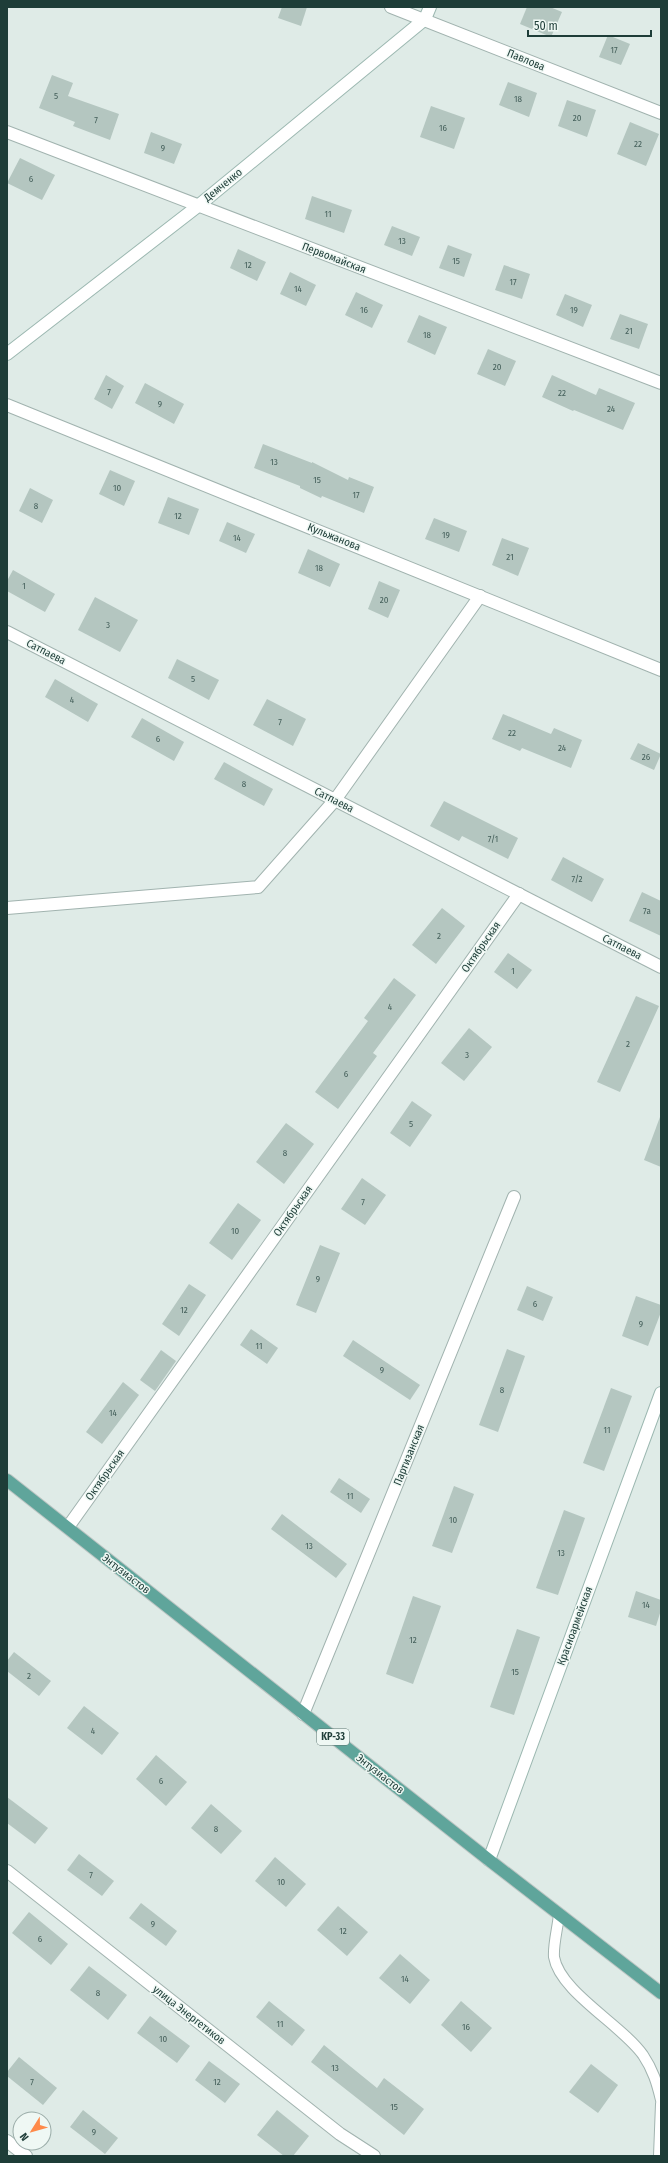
<svg xmlns="http://www.w3.org/2000/svg" width="668" height="2163" font-family="'Fira Sans Condensed',sans-serif">
  <style>
    .building { fill: #b4c6c0 }
    .lines { fill: none; stroke-linecap: round; stroke-linejoin: round }
    .lane-casing { stroke: #a1b3af; stroke-width: 12 }
    .street-casing { stroke: #a1b3af; stroke-width: 14 }
    .secondary-casing { stroke: #9cb8b1; stroke-width: 14 }
    .primary-casing { stroke: #bcc5c3; stroke-width: 14 }
    .lane { stroke: #fff; stroke-width: 10 }
    .street { stroke: #fff; stroke-width: 12 }
    .secondary { stroke: #fff; stroke-width: 12 }
    .primary { stroke: #5fa59b; stroke-width: 12 }
    .labels { text-anchor: middle; dominant-baseline: central; stroke-width: 3; stroke-linejoin: round; paint-order: stroke }
    .number-label { font-size: 9px; fill: #445f5a }
    .shield { fill: #eff8f4; stroke: #5d7570; stroke-width: 1 }
    .shield-label { font-size: 10px; font-weight: bold; fill: #1e3d38 }
    .street-label { font-size: 11px; fill: #1e3d38; stroke: #eff8f4 }
  </style>
  <rect width="100%" height="100%" fill="#dfebe7"/>
  <g class="building">
    <polygon points="282,7 307,7 301,26 278,18"/>
    <polygon points="527,7 550,7 562,12 551,37 520,24"/>
    <polygon points="608,35 630,44 621,65 599,57"/>
    <polygon points="52,75 73,83 68,96 119,114 110,140 73,126 75,122 39,108"/>
    <polygon points="508,82 537,93 529,117 499,105"/>
    <polygon points="567,100 596,110 587,137 558,126"/>
    <polygon points="431,106 465,118 454,149 420,137"/>
    <polygon points="630,122 659,134 646,166 617,154"/>
    <polygon points="151,132 182,144 174,164 144,153"/>
    <polygon points="20,158 55,175 42,200 7,183"/>
    <polygon points="312,196 352,210 344,233 305,219"/>
    <polygon points="392,226 420,237 412,256 384,245"/>
    <polygon points="448,245 472,254 464,277 439,268"/>
    <polygon points="238,249 266,262 257,281 230,268"/>
    <polygon points="504,265 530,274 522,299 495,290"/>
    <polygon points="290,272 316,285 306,306 280,294"/>
    <polygon points="356,292 383,305 372,328 345,315"/>
    <polygon points="565,294 592,305 583,327 556,315"/>
    <polygon points="620,314 648,324 639,349 610,339"/>
    <polygon points="419,315 447,327 435,355 407,342"/>
    <polygon points="488,349 516,361 505,386 477,374"/>
    <polygon points="106,375 124,386 112,409 94,399"/>
    <polygon points="552,375 596,395 599,388 635,403 623,430 574,410 573,411 542,397"/>
    <polygon points="145,383 184,404 174,424 135,403"/>
    <polygon points="263,444 312,463 312,462 348,480 349,477 374,487 364,513 322,496 321,498 300,488 300,486 254,468"/>
    <polygon points="110,470 135,481 124,506 99,494"/>
    <polygon points="30,488 53,500 42,523 19,511"/>
    <polygon points="168,497 199,509 189,535 158,523"/>
    <polygon points="434,518 467,531 459,552 425,539"/>
    <polygon points="227,522 255,534 246,553 219,541"/>
    <polygon points="502,538 529,548 518,576 492,565"/>
    <polygon points="308,549 340,564 330,587 298,573"/>
    <polygon points="13,570 55,594 45,612 7,591 7,581"/>
    <polygon points="379,581 400,590 388,618 368,609"/>
    <polygon points="95,597 138,620 120,652 78,630"/>
    <polygon points="177,659 219,680 209,700 168,678"/>
    <polygon points="55,679 98,704 88,722 45,697"/>
    <polygon points="267,699 306,719 293,746 253,725"/>
    <polygon points="503,714 551,734 554,728 582,740 571,768 522,748 520,751 492,739"/>
    <polygon points="142,718 184,742 174,761 131,737"/>
    <polygon points="638,743 661,754 654,770 630,759"/>
    <polygon points="224,762 273,789 264,806 214,779"/>
    <polygon points="444,801 518,838 508,859 462,836 459,841 430,826"/>
    <polygon points="563,857 604,879 592,902 551,880"/>
    <polygon points="642,892 661,901 661,936 629,921"/>
    <polygon points="442,908 465,926 436,964 412,945"/>
    <polygon points="508,953 532,970 517,989 494,972"/>
    <polygon points="394,978 416,995 373,1053 377,1056 338,1109 315,1092 368,1021 364,1018"/>
    <polygon points="636,996 659,1006 620,1092 597,1082"/>
    <polygon points="469,1028 492,1047 464,1081 441,1063"/>
    <polygon points="412,1101 432,1115 410,1147 390,1133"/>
    <polygon points="660,1117 661,1117 661,1167 644,1160"/>
    <polygon points="286,1123 314,1144 284,1184 256,1162"/>
    <polygon points="362,1178 386,1195 365,1225 341,1209"/>
    <polygon points="238,1203 261,1220 232,1260 209,1243"/>
    <polygon points="320,1245 340,1253 316,1313 296,1305"/>
    <polygon points="189,1284 206,1295 179,1336 162,1324"/>
    <polygon points="527,1286 553,1297 543,1321 517,1310"/>
    <polygon points="636,1296 661,1305 661,1312 648,1346 622,1336"/>
    <polygon points="251,1329 278,1348 267,1364 240,1345"/>
    <polygon points="353,1340 420,1385 410,1400 343,1356"/>
    <polygon points="507,1349 525,1356 498,1432 479,1425"/>
    <polygon points="161,1350 176,1361 155,1391 140,1380"/>
    <polygon points="123,1382 139,1395 102,1444 86,1432"/>
    <polygon points="611,1388 632,1396 604,1471 583,1463"/>
    <polygon points="339,1478 370,1499 361,1513 330,1492"/>
    <polygon points="454,1486 474,1494 452,1553 432,1546"/>
    <polygon points="564,1510 585,1518 558,1595 536,1588"/>
    <polygon points="282,1514 347,1564 336,1578 271,1529"/>
    <polygon points="636,1591 661,1600 661,1610 656,1626 628,1617"/>
    <polygon points="413,1596 441,1606 413,1684 386,1674"/>
    <polygon points="517,1629 540,1637 514,1715 490,1707"/>
    <polygon points="14,1652 51,1681 39,1696 7,1671 7,1661"/>
    <polygon points="84,1706 119,1733 102,1755 67,1728"/>
    <polygon points="156,1755 187,1782 166,1806 136,1779"/>
    <polygon points="7,1797 48,1828 35,1844 7,1823"/>
    <polygon points="211,1804 242,1831 221,1854 191,1828"/>
    <polygon points="79,1854 114,1881 102,1896 67,1870"/>
    <polygon points="275,1857 306,1884 286,1907 255,1881"/>
    <polygon points="141,1903 177,1931 166,1946 129,1918"/>
    <polygon points="338,1906 368,1932 347,1956 317,1930"/>
    <polygon points="29,1912 68,1944 51,1965 12,1933"/>
    <polygon points="400,1954 430,1980 410,2004 379,1978"/>
    <polygon points="89,1966 127,1995 108,2020 70,1990"/>
    <polygon points="269,2001 305,2030 292,2046 256,2017"/>
    <polygon points="461,2001 492,2028 471,2052 441,2025"/>
    <polygon points="150,2016 190,2046 177,2063 137,2033"/>
    <polygon points="324,2045 377,2088 384,2078 424,2109 404,2135 311,2062"/>
    <polygon points="19,2057 57,2088 43,2105 7,2076 7,2072"/>
    <polygon points="209,2061 240,2084 225,2103 195,2080"/>
    <polygon points="591,2064 618,2085 598,2113 569,2092"/>
    <polygon points="83,2110 118,2138 105,2154 70,2127"/>
    <polygon points="277,2110 309,2136 293,2156 284,2156 257,2135"/>
  </g>
  <g class="lines">
    <g class="lane-casing">
      <g id="lane">
        <path d="M559 1914C558 1927 553 1944 554 1957 560 1992 622 2025 643 2055 653 2070 657 2083 661 2100"/>
        <polyline points="659,2156 661,2104"/>
      </g>
    </g>
    <g class="street-casing">
      <g id="street">
        <polyline points="391,7 661,113"/>
        <polyline points="7,132 661,383"/>
        <polyline points="7,405 661,670"/>
        <polyline points="7,632 661,967"/>
        <polyline points="7,908 258,887 335,800 480,596"/>
        <polyline points="68,1527 519,894"/>
        <polyline points="303,1714 514,1197"/>
        <polyline points="7,1871 340,2134 374,2156"/>
        <polyline points="7,2141 26,2156"/>
      </g>
    </g>
    <g class="secondary-casing">
      <g id="secondary">
        <polyline points="7,354 198,206 425,19 430,7"/>
        <polyline points="489,1860 661,1393"/>
      </g>
    </g>
    <g class="primary-casing">
      <polyline id="primary" points="7,1480 489,1860 661,1993"/>
    </g>
    <use href="#lane" class="lane"/>
    <use href="#street" class="street"/>
    <use href="#secondary" class="secondary"/>
    <use href="#primary" class="primary"/>
  </g>
  <g class="labels">
    <g class="number-label">
      <text x="614" y="50">17</text>
      <text x="56" y="96">5</text>
      <text x="518" y="99">18</text>
      <text x="577" y="118">20</text>
      <text x="96" y="120">7</text>
      <text x="443" y="128">16</text>
      <text x="638" y="144">22</text>
      <text x="163" y="148">9</text>
      <text x="31" y="179">6</text>
      <text x="328" y="214">11</text>
      <text x="402" y="241">13</text>
      <text x="456" y="261">15</text>
      <text x="248" y="265">12</text>
      <text x="513" y="282">17</text>
      <text x="298" y="289">14</text>
      <text x="364" y="310">16</text>
      <text x="574" y="310">19</text>
      <text x="629" y="331">21</text>
      <text x="427" y="335">18</text>
      <text x="497" y="367">20</text>
      <text x="109" y="392">7</text>
      <text x="562" y="393">22</text>
      <text x="160" y="404">9</text>
      <text x="611" y="409">24</text>
      <text x="274" y="462">13</text>
      <text x="317" y="480">15</text>
      <text x="117" y="488">10</text>
      <text x="356" y="495">17</text>
      <text x="36" y="506">8</text>
      <text x="178" y="516">12</text>
      <text x="446" y="535">19</text>
      <text x="237" y="538">14</text>
      <text x="510" y="557">21</text>
      <text x="319" y="568">18</text>
      <text x="24" y="586">1</text>
      <text x="384" y="600">20</text>
      <text x="108" y="625">3</text>
      <text x="193" y="679">5</text>
      <text x="72" y="700">4</text>
      <text x="280" y="722">7</text>
      <text x="512" y="733">22</text>
      <text x="158" y="739">6</text>
      <text x="562" y="748">24</text>
      <text x="646" y="757">26</text>
      <text x="244" y="784">8</text>
      <text x="493" y="839">7/1</text>
      <text x="577" y="879">7/2</text>
      <text x="647" y="911">7а</text>
      <text x="439" y="936">2</text>
      <text x="513" y="971">1</text>
      <text x="390" y="1007">4</text>
      <text x="628" y="1044">2</text>
      <text x="467" y="1055">3</text>
      <text x="346" y="1074">6</text>
      <text x="411" y="1124">5</text>
      <text x="285" y="1153">8</text>
      <text x="363" y="1202">7</text>
      <text x="235" y="1231">10</text>
      <text x="318" y="1279">9</text>
      <text x="535" y="1304">6</text>
      <text x="184" y="1310">12</text>
      <text x="641" y="1324">9</text>
      <text x="259" y="1346">11</text>
      <text x="382" y="1370">9</text>
      <text x="502" y="1390">8</text>
      <text x="113" y="1413">14</text>
      <text x="607" y="1430">11</text>
      <text x="350" y="1496">11</text>
      <text x="453" y="1520">10</text>
      <text x="309" y="1546">13</text>
      <text x="561" y="1553">13</text>
      <text x="646" y="1605">14</text>
      <text x="413" y="1640">12</text>
      <text x="515" y="1672">15</text>
      <text x="29" y="1676">2</text>
      <text x="93" y="1731">4</text>
      <text x="161" y="1781">6</text>
      <text x="216" y="1829">8</text>
      <text x="91" y="1875">7</text>
      <text x="281" y="1882">10</text>
      <text x="153" y="1924">9</text>
      <text x="343" y="1931">12</text>
      <text x="40" y="1939">6</text>
      <text x="405" y="1979">14</text>
      <text x="98" y="1993">8</text>
      <text x="280" y="2024">11</text>
      <text x="466" y="2027">16</text>
      <text x="163" y="2039">10</text>
      <text x="335" y="2068">13</text>
      <text x="32" y="2082">7</text>
      <text x="217" y="2082">12</text>
      <text x="394" y="2107">15</text>
      <text x="94" y="2132">9</text>
    </g>
    <rect class="shield" x="317" y="1729" width="32" height="16" rx="3"/>
    <g class="shield-label">
      <text x="333" y="1737">KP-33</text>
    </g>
    <g class="street-label">
      <text transform="translate(526 60) rotate(22)">Павлова</text>
      <text transform="translate(223 185) rotate(-39)">Демченко</text>
      <text transform="translate(334 258) rotate(21)">Первомайская</text>
      <text transform="translate(334 537) rotate(22)">Кульжанова</text>
      <text transform="translate(46 652) rotate(27)">Сатпаева</text>
      <text transform="translate(334 800) rotate(27)">Сатпаева</text>
      <text transform="translate(481 947) rotate(-55)">Октябрьская</text>
      <text transform="translate(622 947) rotate(27)">Сатпаева</text>
      <text transform="translate(293 1211) rotate(-55)">Октябрьская</text>
      <text transform="translate(409 1455) rotate(-68)">Партизанская</text>
      <text transform="translate(105 1475) rotate(-55)">Октябрьская</text>
      <text transform="translate(126 1574) rotate(38)">Энтузиастов</text>
      <text transform="translate(575 1626) rotate(-70)">Красноармейская</text>
      <text transform="translate(380 1774) rotate(38)">Энтузиастов</text>
      <text transform="translate(189 2015) rotate(38)">улица Энергетиков</text>
    </g>
  </g>
  <rect width="668" height="2163" fill="none" stroke="#1e3d38" stroke-width="16"/>
  <g transform="translate(32 2131) rotate(233)"><circle r="19" fill="#eff8f4" stroke="#9bada9"/>
  <path d="M0-3L7 15L0 10L-7 15Z" fill="#fe8a4a"/>
  <text y="-6" font-size="11" font-weight="bold" text-anchor="middle" fill="#1e3d38">N</text>
  </g>
  <path d="M528 30v6h123v-6" fill="none" stroke="#1e3d38" stroke-width="2"/>
  <text x="534" y="30" font-size="12" fill="#1e3d38" stroke="#eff8f4" stroke-width="3" paint-order="stroke">50 m</text>
</svg>
